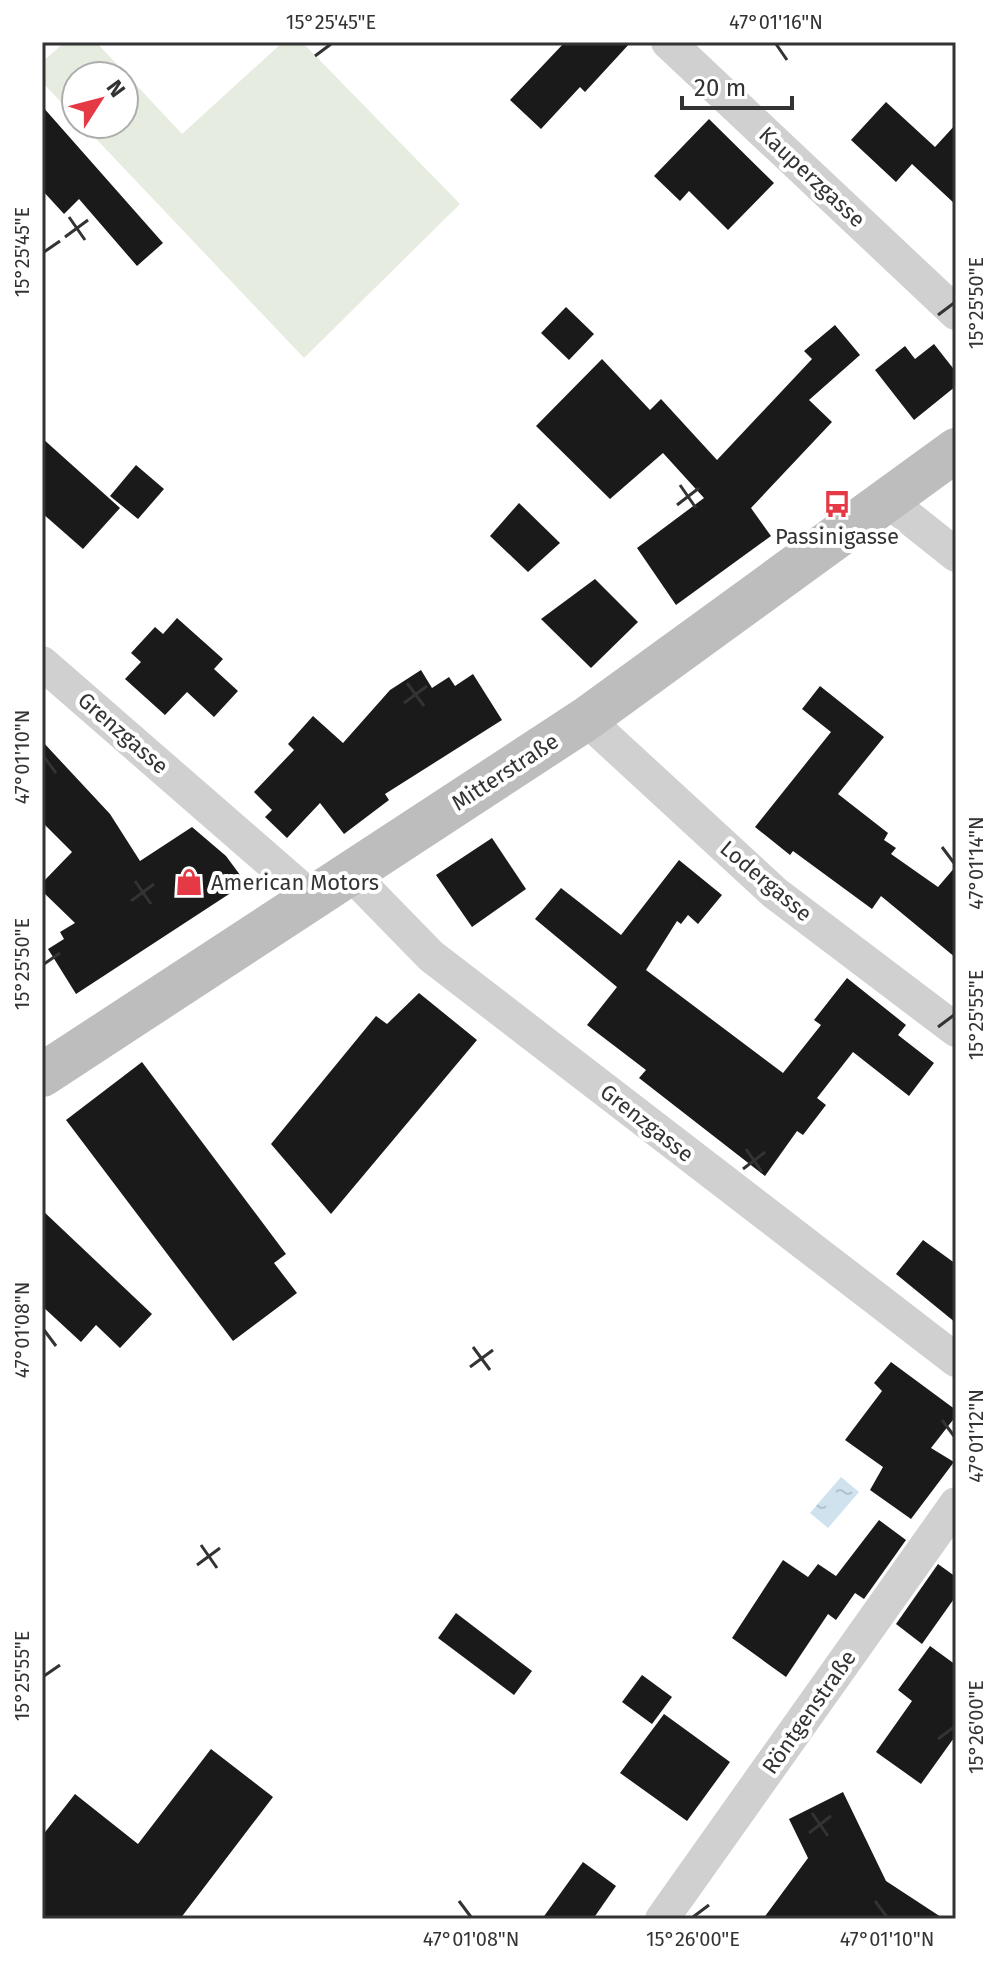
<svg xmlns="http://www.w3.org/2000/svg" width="998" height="1961" font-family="'Fira Sans',sans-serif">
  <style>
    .grass { fill: #e6ecdf }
    .water { fill: url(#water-ripples) }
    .building { fill: #1a1a1a }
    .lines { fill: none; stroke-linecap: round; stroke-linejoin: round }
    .street { stroke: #d0d0d0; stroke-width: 34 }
    .secondary { stroke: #bdbdbd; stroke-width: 44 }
    .ticks { fill: none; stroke: #333; stroke-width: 3 }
    .labels { text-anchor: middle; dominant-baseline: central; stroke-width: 8; stroke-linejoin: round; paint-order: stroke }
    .street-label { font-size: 22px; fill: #333; stroke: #fff }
    .poi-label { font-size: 22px; fill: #333; stroke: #fff }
    .neatline { fill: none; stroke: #333; stroke-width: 3 }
    .ticks-label { font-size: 20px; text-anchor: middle; fill: #333 }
  </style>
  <defs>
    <pattern id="water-ripples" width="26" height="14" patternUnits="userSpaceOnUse" patternTransform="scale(2)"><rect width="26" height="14" fill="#cfe2ee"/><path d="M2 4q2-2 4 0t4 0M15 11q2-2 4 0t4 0" fill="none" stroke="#b2c2cd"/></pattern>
  </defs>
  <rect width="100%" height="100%" fill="#fff"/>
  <polygon class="grass" points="65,42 96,42 182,134 283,42 302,42 460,204 304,358 82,124 124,124 124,76 76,76 76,118 42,82 42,62"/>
  <polygon class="water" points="841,1477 859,1492 828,1528 810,1513"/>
  <g class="building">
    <polygon points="565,42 631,42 585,92 580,87 541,129 510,100"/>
    <polygon points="886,102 935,147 956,124 956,205 912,164 896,182 851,140"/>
    <polygon points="42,106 163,243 137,266 79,199 64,214 42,190"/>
    <polygon points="709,119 774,183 728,230 689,191 680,201 654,176"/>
    <polygon points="566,307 594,334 569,360 541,333"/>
    <polygon points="835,325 860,355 809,400 832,422 751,508 771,536 676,605 637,548 704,498 663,453 610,499 536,426 602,359 650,410 661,399 717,460 812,359 804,351"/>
    <polygon points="934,344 956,372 956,386 914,420 875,370 905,346 915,359"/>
    <polygon points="42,438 120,508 83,549 42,513"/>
    <polygon points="136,465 164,489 138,519 110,496"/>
    <polygon points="519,503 560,543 528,572 490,536"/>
    <polygon points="595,579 638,622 591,668 541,619"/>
    <polygon points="177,618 223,659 214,669 238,691 214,717 187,692 165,715 125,679 141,662 131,653 155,627 163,634"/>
    <polygon points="421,670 432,688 449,677 455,686 473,674 502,720 385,794 389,800 344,834 320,803 287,838 265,817 272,810 254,792 294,750 288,744 313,716 343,743 390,690"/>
    <polygon points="820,686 884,737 838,794 888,833 884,840 896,848 891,854 938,887 956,866 956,958 881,896 872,909 793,851 790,855 755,827 831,732 802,709"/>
    <polygon points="42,741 110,814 140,861 192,827 226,856 246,883 76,994 48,949 64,939 60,932 75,923 42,891 42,883 72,852 42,822"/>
    <polygon points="492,838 526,889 472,927 436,875"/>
    <polygon points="679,860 722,895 698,924 688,915 681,924 677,921 646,970 783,1073 821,1025 814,1020 847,978 906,1025 898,1035 934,1063 909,1096 853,1052 817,1098 826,1105 803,1135 797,1131 765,1176 639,1078 646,1070 587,1025 617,987 535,919 561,888 621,935"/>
    <polygon points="419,993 477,1040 331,1214 271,1144 376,1016 387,1024"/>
    <polygon points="142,1062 286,1254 274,1263 297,1293 233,1341 66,1120"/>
    <polygon points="42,1210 152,1314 120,1348 96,1325 81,1342 42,1306"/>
    <polygon points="923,1240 956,1264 956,1323 896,1274"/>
    <polygon points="891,1362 956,1410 956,1416 931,1448 954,1462 911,1519 870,1490 883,1467 845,1440 882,1391 874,1383"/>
    <polygon points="879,1520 906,1540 864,1599 855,1593 836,1620 828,1614 786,1677 732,1638 783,1560 808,1577 818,1564 836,1576"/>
    <polygon points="938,1564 956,1577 956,1596 922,1644 896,1624"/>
    <polygon points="456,1613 532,1671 514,1695 438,1638"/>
    <polygon points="930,1646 956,1665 956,1735 921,1784 876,1752 912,1701 898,1690"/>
    <polygon points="642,1675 672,1697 652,1724 622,1702"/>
    <polygon points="664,1714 730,1762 687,1821 620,1773"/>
    <polygon points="211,1749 273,1797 180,1919 42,1919 42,1836 75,1794 138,1844"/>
    <polygon points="843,1792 886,1881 944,1919 763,1919 808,1858 789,1819"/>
    <polygon points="583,1862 616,1886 593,1919 542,1919"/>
  </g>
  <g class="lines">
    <g class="street">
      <polyline points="668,42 956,313"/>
      <polyline points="887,500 956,555"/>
      <polyline points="42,663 312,898"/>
      <polyline points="586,719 775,893 956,1030"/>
      <polyline points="350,873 431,956 956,1360"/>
      <polyline points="662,1919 956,1504"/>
    </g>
    <polyline class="secondary" points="42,1075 586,719 956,450"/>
  </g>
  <path class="ticks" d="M776 44 787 60M315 56 331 44M69 217 85 240M65 237 88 220M44 252 60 241M938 315 954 303M680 485 696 508M677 505 699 488M407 683 424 706M404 703 427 686M44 757 56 773M942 847 954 863M135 881 151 904M131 901 154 884M44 964 60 953M938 1027 954 1015M746 1149 762 1172M743 1169 765 1152M44 1330 56 1346M473 1347 490 1370M470 1367 493 1350M942 1420 954 1436M201 1545 217 1568M197 1565 220 1548M44 1676 60 1665M938 1739 954 1727M812 1813 828 1836M809 1833 831 1816M459 1901 471 1917M875 1901 887 1917M693 1917 709 1905"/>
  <defs>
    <g id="bus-bare" transform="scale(2.16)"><path d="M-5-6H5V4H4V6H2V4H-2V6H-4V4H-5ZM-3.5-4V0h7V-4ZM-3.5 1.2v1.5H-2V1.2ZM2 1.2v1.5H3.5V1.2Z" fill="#e63946" stroke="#fff" stroke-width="2.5" paint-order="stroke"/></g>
    <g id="shop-bare" transform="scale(2.16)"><path d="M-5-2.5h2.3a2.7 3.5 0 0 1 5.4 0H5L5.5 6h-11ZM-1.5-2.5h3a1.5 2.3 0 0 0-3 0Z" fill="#e63946" stroke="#fff" stroke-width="2.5" paint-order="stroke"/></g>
  </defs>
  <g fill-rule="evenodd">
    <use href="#bus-bare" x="837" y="504"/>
    <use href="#shop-bare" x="189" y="882"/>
  </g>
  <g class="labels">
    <g class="street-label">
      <text transform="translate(812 177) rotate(43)">Kauperzgasse</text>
      <text transform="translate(123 733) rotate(41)">Grenzgasse</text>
      <text transform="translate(505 772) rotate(-33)">Mitterstraße</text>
      <text transform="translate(766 881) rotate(40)">Lodergasse</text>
      <text transform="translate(647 1123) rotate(38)">Grenzgasse</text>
      <text transform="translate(809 1712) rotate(-55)">Röntgenstraße</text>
    </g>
    <g class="poi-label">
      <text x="837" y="536">Passinigasse</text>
      <text x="211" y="882" text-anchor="start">American Motors</text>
    </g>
  </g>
  <rect width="998" height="1961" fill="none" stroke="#ffffff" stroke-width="88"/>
  <g transform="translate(100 100) rotate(54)"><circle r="38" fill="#ffffff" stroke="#adadad" stroke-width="2"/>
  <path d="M0-6L14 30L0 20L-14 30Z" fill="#e63946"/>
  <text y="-12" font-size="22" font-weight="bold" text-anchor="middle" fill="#333333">N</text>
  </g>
  <path d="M682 96v12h110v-12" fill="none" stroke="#333333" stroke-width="4"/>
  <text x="694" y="96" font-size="24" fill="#333333" stroke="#ffffff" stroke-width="6" paint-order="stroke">20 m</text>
  <rect x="44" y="44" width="910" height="1873" class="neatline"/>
  <g class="ticks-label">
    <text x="331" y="29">15°25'45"E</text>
    <text x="776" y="29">47°01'16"N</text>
    <text transform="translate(22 252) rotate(-90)" y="7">15°25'45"E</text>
    <text transform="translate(976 303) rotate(-90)" y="7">15°25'50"E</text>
    <text transform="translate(22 757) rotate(-90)" y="7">47°01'10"N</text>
    <text transform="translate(976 863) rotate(-90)" y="7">47°01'14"N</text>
    <text transform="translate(22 964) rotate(-90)" y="7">15°25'50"E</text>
    <text transform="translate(976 1015) rotate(-90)" y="7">15°25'55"E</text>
    <text transform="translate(22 1330) rotate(-90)" y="7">47°01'08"N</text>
    <text transform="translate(976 1436) rotate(-90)" y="7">47°01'12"N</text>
    <text transform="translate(22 1676) rotate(-90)" y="7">15°25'55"E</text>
    <text transform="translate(976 1727) rotate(-90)" y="7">15°26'00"E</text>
    <text x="471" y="1946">47°01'08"N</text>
    <text x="693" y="1946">15°26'00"E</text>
    <text x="887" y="1946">47°01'10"N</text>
  </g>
</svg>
